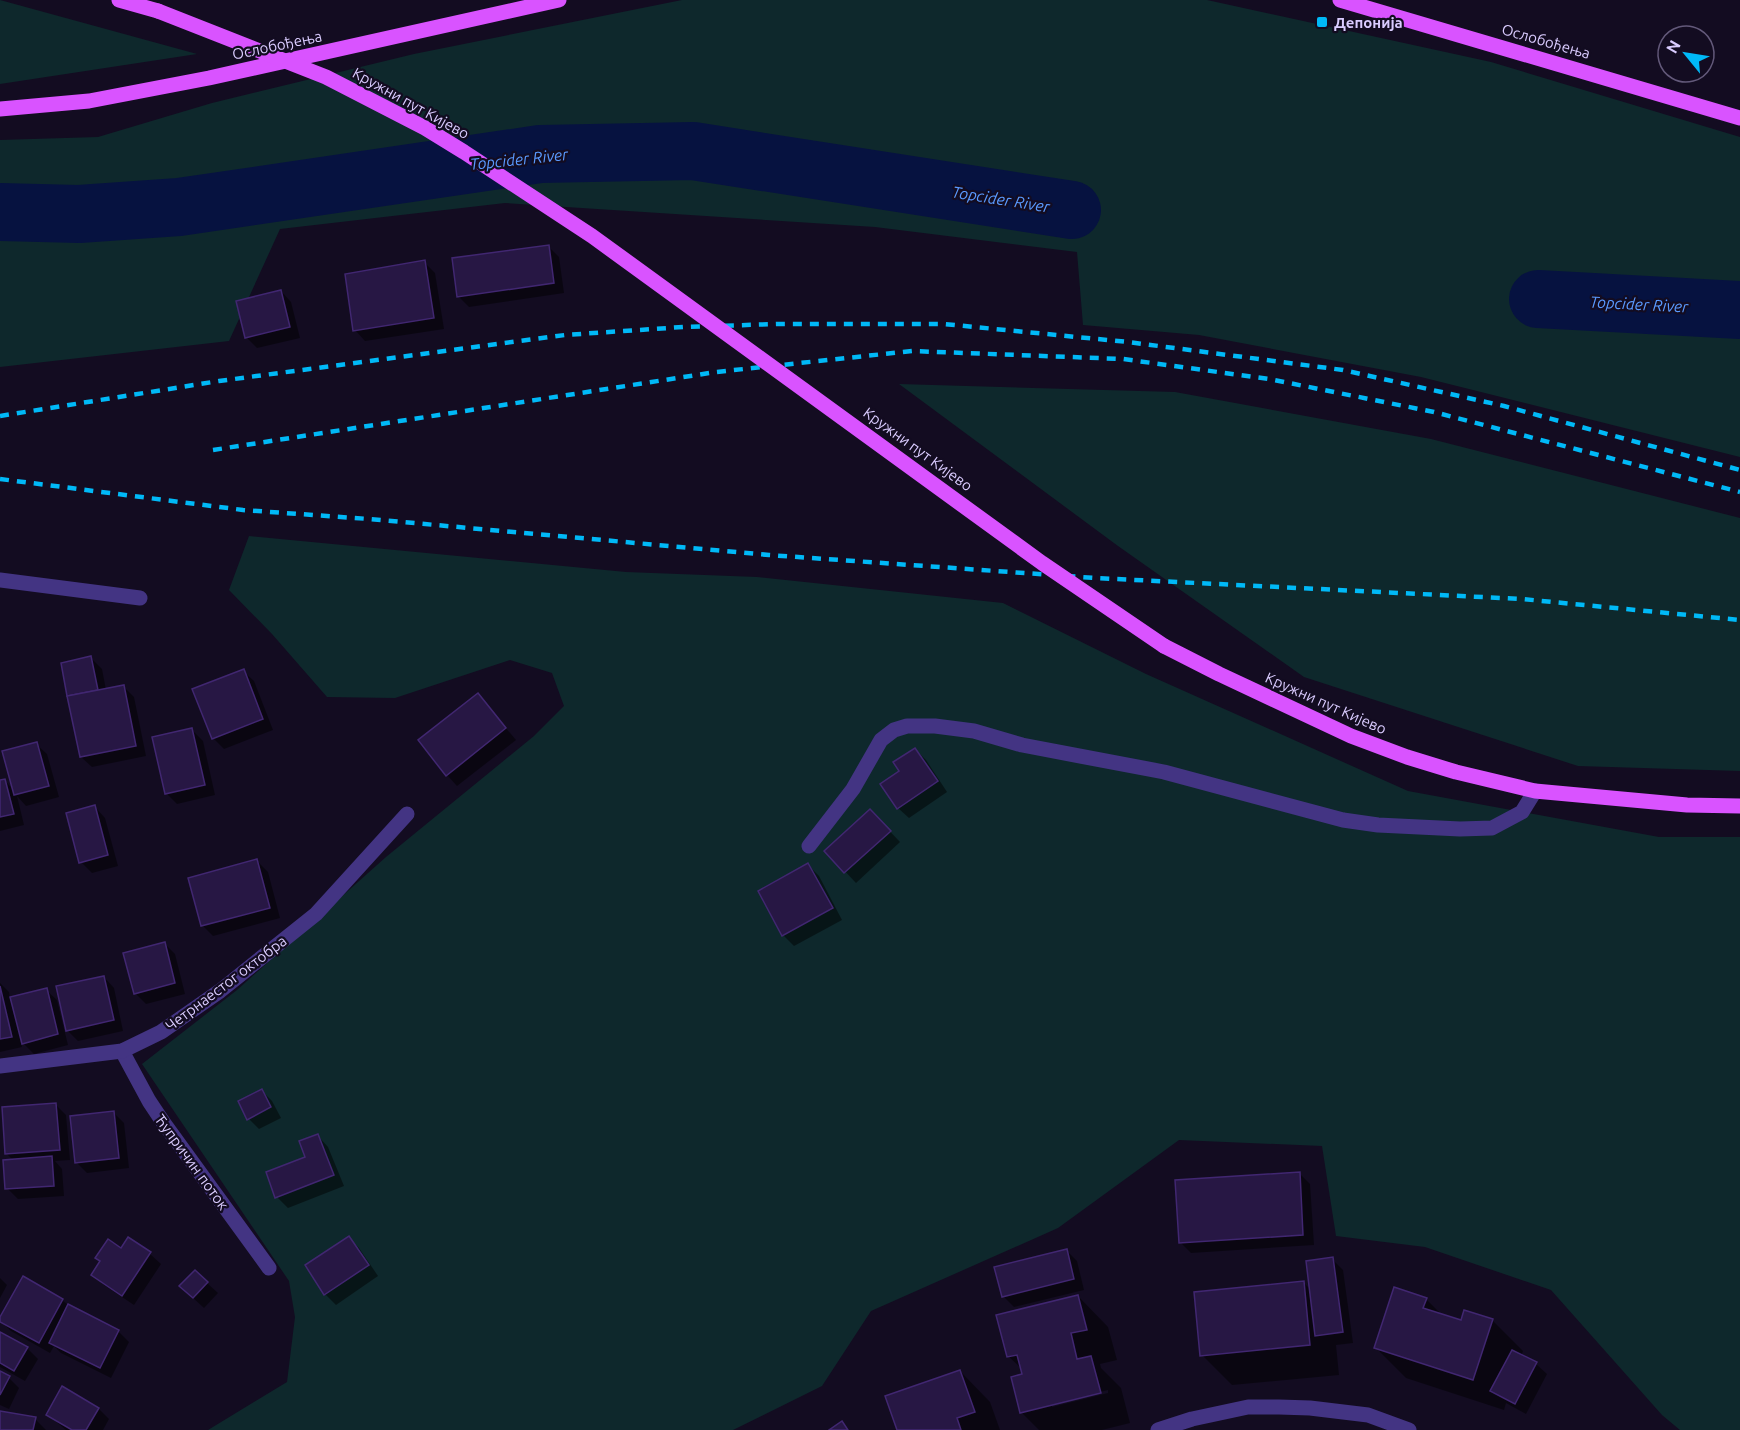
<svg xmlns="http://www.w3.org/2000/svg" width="1740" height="1430" font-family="Ubuntu,sans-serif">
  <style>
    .green { fill: #0e282c }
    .shadow { fill: #0007; fill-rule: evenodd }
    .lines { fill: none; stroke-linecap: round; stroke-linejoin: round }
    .river { stroke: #061240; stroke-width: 58 }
    .building { fill: #271744; stroke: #412771; stroke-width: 1.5 }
    .minor { stroke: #433483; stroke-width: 15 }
    .major { stroke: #d953ff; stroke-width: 15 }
    .rail { stroke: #00b9f7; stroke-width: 4.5; stroke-dasharray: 9 8; stroke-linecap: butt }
    .major-bridge { stroke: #d953ff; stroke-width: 15 }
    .poi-dot { fill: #00b9f7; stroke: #130c21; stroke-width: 2 }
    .labels { text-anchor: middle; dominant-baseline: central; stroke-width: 4.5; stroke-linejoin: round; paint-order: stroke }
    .poi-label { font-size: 15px; font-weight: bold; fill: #daccff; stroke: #130c21; text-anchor: start }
    .street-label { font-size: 15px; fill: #daccff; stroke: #130c21 }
    .water-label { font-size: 16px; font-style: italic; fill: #5a9aff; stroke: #130c21 }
  </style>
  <rect width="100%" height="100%" fill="#130c21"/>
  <g class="green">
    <polygon points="0,0 197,54 0,84"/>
    <polygon points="682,0 1207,0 1491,62 1740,137 1740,457 1421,377 1199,335 1083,325 1077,252 875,227 505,203 280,229 229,341 0,367 0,140 98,137 212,103 414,54"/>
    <polygon points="899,384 1175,392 1431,439 1740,518 1740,771 1578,766 1304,677 1118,546"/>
    <polygon points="249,536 626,572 757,577 1003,603 1146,674 1408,791 1659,837 1740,837 1740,1430 1680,1430 1662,1415 1551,1290 1425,1247 1336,1236 1322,1146 1179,1140 1058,1228 871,1311 822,1386 733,1430 208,1430 287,1382 295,1317 289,1281 142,1064 237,990 386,857 534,736 564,706 552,673 510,660 395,698 327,697 272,634 229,590"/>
  </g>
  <g class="shadow">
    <polygon points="548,246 559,257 564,293 469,307 458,296"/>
    <polygon points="424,262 435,273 444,329 365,341 355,330"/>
    <polygon points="281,291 291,302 300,338 257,348 246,337"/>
    <polygon points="91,658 102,669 106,690 123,686 134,697 146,756 92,767 81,757 62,664"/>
    <polygon points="243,671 254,681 273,730 224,749 213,738"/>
    <polygon points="478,695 516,740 457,786 447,775"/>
    <polygon points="192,730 203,741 215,795 177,804 166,793"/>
    <polygon points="36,744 47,754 59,797 26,806 17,796 24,825 0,831 0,782 5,781 14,790"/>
    <polygon points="915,749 926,760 947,792 909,818 898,808 901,772"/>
    <polygon points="95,807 105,818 118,866 92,873 81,862"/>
    <polygon points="881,822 900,842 856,883 826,851"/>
    <polygon points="257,861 268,872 280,918 213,936 202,925"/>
    <polygon points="808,865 819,876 842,920 794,946 783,935"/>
    <polygon points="165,944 175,954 185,994 146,1004 135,993"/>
    <polygon points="104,977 114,988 123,1031 78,1041 64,1027 66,1026"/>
    <polygon points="0,983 9,992 10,999 46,990 57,1000 68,1045 34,1054 20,1040 22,1047 0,1052"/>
    <polygon points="261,1090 272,1101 281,1118 259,1129 249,1119"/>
    <polygon points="55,1104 66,1115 70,1160 55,1161 62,1169 64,1196 18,1199 7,1188 13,1160 7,1154"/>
    <polygon points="113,1112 124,1123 129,1168 87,1173 76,1162"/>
    <polygon points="318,1136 328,1147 344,1186 288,1208 277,1197 307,1158"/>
    <polygon points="1299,1173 1310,1184 1314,1245 1191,1253 1180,1242"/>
    <polygon points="349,1238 359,1248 378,1276 336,1305 325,1294"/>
    <polygon points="128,1239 150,1254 161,1264 134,1305 104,1285 93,1275 121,1250"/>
    <polygon points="1066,1250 1077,1261 1084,1290 1014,1307 1003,1296"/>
    <polygon points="1332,1259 1343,1270 1353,1343 1336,1345 1339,1375 1232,1385 1202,1355 1303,1282 1311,1290"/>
    <polygon points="0,1278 7,1285 0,1298"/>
    <polygon points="207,1283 218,1293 204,1308 192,1297"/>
    <path d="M1078 1296 1108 1327 1117 1360 1100 1364 1101 1368 1121 1388 1130 1423 1102 1430H1039L1021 1412 1024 1375 1023 1370 1008 1356ZM1108 1390V1393L1052 1407V1404Z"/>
    <polygon points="1426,1299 1443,1316 1462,1322 1492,1320 1523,1351 1521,1356 1536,1364 1547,1374 1526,1414 1506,1403 1504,1410 1406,1378 1376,1348"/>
    <polygon points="62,1300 68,1305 118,1331 129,1342 111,1378 61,1353 54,1346 50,1353 11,1331 0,1320"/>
    <polygon points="0,1334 27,1348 38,1359 25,1381 0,1367"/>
    <polygon points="960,1371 990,1402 1000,1430 898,1430"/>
    <polygon points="0,1373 9,1378 19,1388 9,1409 0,1405"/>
    <polygon points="99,1409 109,1419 103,1430 66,1430 47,1414"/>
    <polygon points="0,1412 35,1419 46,1430 0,1430"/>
  </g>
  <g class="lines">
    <g class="river">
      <polyline points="0,212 79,214 179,207 540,154 693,151 1072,210"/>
      <polyline points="1538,299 1740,310"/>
    </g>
  </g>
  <g class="building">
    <polygon points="549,245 554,283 457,297 452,258"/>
    <polygon points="425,260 434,318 353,331 345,274"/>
    <polygon points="281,290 290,327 245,338 236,301"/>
    <polygon points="91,656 98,690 67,696 61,663"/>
    <polygon points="244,669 263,719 212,739 192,689"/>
    <polygon points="124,685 136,746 80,757 67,696"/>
    <polygon points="478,693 506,728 446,776 418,740"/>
    <polygon points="192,728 205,785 165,794 152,737"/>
    <polygon points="37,742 49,786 14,795 2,751"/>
    <polygon points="915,748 938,781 897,809 880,784 899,771 893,762"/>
    <polygon points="5,779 14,814 0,817 0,780"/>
    <polygon points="95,805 108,855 79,863 66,813"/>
    <polygon points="870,809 891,831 844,873 824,851"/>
    <polygon points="257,859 270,908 201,926 188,878"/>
    <polygon points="808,863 833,908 782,936 758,891"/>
    <polygon points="165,942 175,983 134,994 123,953"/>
    <polygon points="104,976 114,1020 66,1031 56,986"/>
    <polygon points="0,986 12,1037 0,1039"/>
    <polygon points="47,988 58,1034 22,1044 10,997"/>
    <polygon points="262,1089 271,1107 247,1120 238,1101"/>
    <polygon points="56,1103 60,1150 5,1154 2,1107"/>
    <polygon points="114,1111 119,1158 75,1163 70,1116"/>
    <polygon points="318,1134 334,1175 275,1198 266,1172 305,1157 299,1141"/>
    <polygon points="52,1156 54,1186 5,1189 3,1160"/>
    <polygon points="1300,1172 1303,1235 1179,1243 1175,1180"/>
    <polygon points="349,1236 369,1265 324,1295 305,1265"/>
    <polygon points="128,1237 151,1252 122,1296 91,1275 100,1261 95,1258 108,1239 121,1248"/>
    <polygon points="1067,1249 1074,1279 1002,1297 994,1267"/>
    <polygon points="1333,1257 1343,1332 1315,1336 1306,1261"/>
    <polygon points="195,1270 208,1282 193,1298 179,1286"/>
    <polygon points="23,1276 63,1299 39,1343 0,1322 0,1317"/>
    <polygon points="1304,1281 1310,1345 1200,1356 1194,1292"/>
    <polygon points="1394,1287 1427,1298 1423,1308 1461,1320 1464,1310 1493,1319 1473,1380 1374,1348"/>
    <polygon points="1078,1295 1087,1330 1071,1333 1077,1359 1091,1356 1101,1393 1020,1413 1011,1377 1022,1374 1017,1355 1007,1357 996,1315"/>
    <polygon points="68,1304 119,1330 100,1368 49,1343"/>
    <polygon points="0,1332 28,1347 14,1371 0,1363"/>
    <polygon points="1512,1350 1537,1362 1515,1404 1490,1391"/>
    <polygon points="960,1370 975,1412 957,1418 961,1430 897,1430 885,1396"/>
    <polygon points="0,1371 10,1376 0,1395"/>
    <polygon points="62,1386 99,1408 86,1430 72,1430 46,1415"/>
    <polygon points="0,1411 36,1417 33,1430 0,1430"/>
    <polygon points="842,1421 848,1430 829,1430"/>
  </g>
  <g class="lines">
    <g class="minor">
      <polyline points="0,580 140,598"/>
      <polyline points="809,846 853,789 881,740 894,730 907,726 935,726 974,731 1022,745 1164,772 1343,820 1378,825 1460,829 1492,828 1522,812 1535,791"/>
      <polyline points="122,1051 149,1101 163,1122 269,1268"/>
      <polyline points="0,1066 122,1051 161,1032 220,991 316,914 407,814"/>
      <polyline points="1158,1430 1192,1419 1248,1407 1279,1407 1310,1408 1368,1415 1409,1430"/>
    </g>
    <g class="major">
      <polyline points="119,0 158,11"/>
      <polyline points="1340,0 1740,118"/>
      <polyline points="0,109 89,101 209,78 559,0"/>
      <polyline points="1164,646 1219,674 1351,736 1407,757 1456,772 1535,791 1687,805 1740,806"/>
    </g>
    <g class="rail">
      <polyline points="0,416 219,381 565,335 683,327 778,324 944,324 1128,342 1343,370 1504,406 1740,470"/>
      <polyline points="213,450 716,372 912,351 1123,359 1269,379 1434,412 1740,492"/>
      <polyline points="0,479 243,510 369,519 769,555 1095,578 1522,599 1740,620"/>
    </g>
    <polyline class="major-bridge" points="158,11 326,77 425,128 464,152 592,236 1042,563 1164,646"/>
  </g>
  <rect class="poi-dot" x="1316" y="16" width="12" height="12" rx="3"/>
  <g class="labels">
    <g class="poi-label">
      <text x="1334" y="22">Депонија</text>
    </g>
    <g class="street-label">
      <text transform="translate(1546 41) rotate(16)">Ослобођења</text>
      <text transform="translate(277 45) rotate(-12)">Ослобођења</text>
      <text transform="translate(411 103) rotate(29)">Кружни пут Кијево</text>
      <text transform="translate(918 449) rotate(36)">Кружни пут Кијево</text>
      <text transform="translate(1326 703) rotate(24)">Кружни пут Кијево</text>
      <text transform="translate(226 983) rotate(-37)">Четрнаестог октобра</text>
      <text transform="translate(192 1162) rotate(54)">Ћупричин поток</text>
    </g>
    <g class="water-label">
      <text transform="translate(519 159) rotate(-6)">Topcider River</text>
      <text transform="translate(1001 199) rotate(9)">Topcider River</text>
      <text transform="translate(1639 304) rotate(3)">Topcider River</text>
    </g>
  </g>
  <g transform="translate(1686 54) rotate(300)"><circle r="28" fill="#130c21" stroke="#63597a" stroke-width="1.5"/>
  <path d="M0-4.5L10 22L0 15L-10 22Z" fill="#00b9f7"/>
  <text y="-9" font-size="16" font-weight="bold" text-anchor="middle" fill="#daccff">N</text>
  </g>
</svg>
